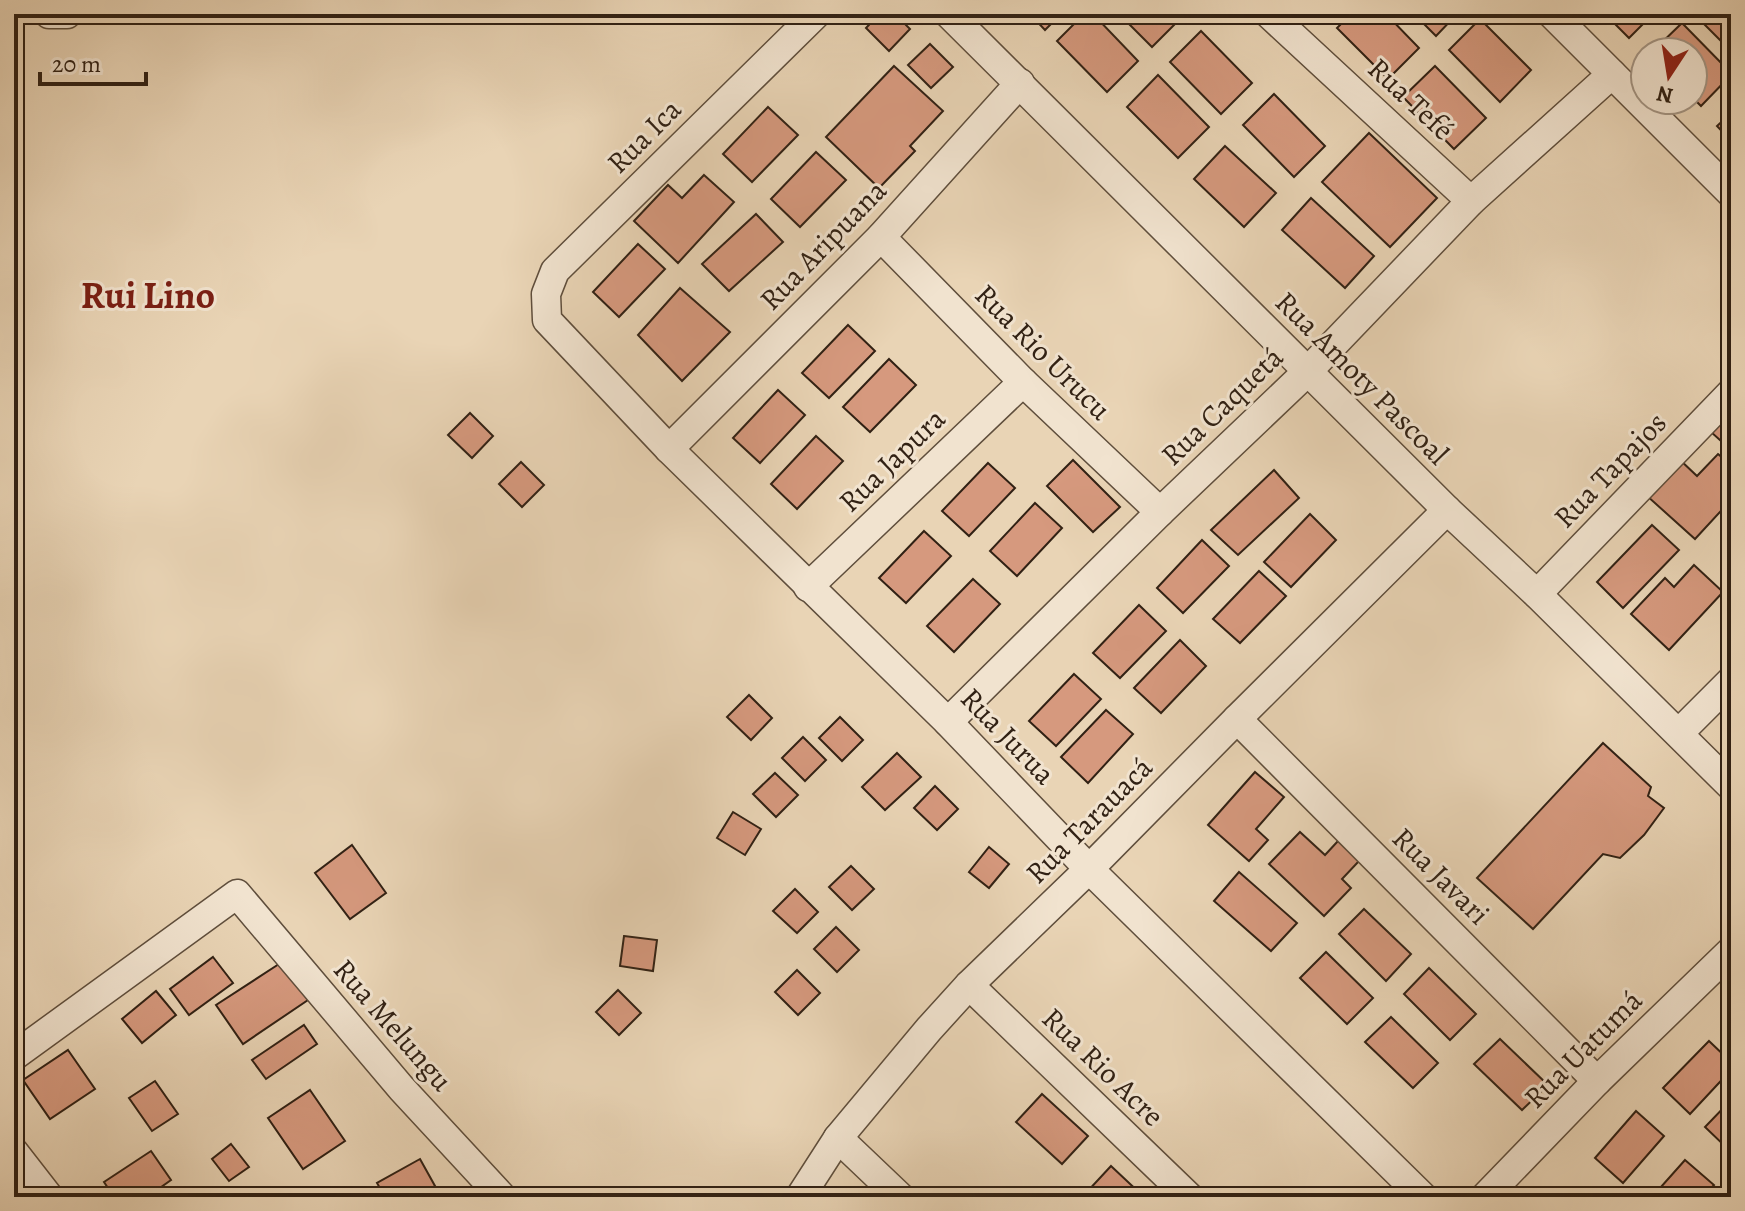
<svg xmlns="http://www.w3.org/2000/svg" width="1745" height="1211" font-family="Alegreya,serif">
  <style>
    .building { fill: #d6997e; stroke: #312114; stroke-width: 2 }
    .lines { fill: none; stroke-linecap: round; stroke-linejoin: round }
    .street-casing { stroke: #5f4e3c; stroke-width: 31 }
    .street { stroke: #f1e3cf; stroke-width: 28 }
    .labels { text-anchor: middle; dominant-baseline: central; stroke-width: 6; stroke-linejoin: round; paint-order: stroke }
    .street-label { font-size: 30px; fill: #312114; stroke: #f1e3cf }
    .district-label { font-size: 38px; font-weight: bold; fill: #7a1f14; stroke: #f1e3cf }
  </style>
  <rect width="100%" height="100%" fill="#e9d4b5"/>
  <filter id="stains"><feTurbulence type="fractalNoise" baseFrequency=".0025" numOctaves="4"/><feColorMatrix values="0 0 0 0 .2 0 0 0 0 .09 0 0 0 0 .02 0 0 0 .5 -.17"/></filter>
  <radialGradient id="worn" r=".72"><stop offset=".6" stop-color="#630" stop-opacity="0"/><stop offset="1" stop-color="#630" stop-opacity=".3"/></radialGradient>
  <g class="building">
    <polygon points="879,14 895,14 910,29 889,51 866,28"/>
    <polygon points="1030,14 1061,14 1045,30"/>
    <polygon points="1084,14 1093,14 1138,61 1107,92 1057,41"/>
    <polygon points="1119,14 1181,14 1183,16 1152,47"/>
    <polygon points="1351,14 1386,14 1419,48 1388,79 1337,28"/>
    <polygon points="1414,14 1457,14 1436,36"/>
    <polygon points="1605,14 1653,14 1629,38"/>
    <polygon points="1694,14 1731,14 1731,51"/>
    <polygon points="1480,19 1531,70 1500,102 1449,50"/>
    <polygon points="1682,23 1731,73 1731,75 1701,106 1693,98 1693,52 1652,52"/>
    <polygon points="1201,31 1252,83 1221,114 1170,62"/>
    <polygon points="930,44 953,67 931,88 908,65"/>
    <polygon points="894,66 943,111 910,146 915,151 879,188 826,137"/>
    <polygon points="1435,66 1486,118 1454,149 1403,97"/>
    <polygon points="1158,75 1209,127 1178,158 1127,107"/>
    <polygon points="1274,94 1325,146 1294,177 1243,125"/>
    <polygon points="768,107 798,135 752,182 723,154"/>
    <polygon points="1731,113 1731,141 1717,126"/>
    <polygon points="1369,133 1437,198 1390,247 1322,182"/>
    <polygon points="1225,146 1276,193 1244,227 1194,179"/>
    <polygon points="816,152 846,180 800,227 771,199"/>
    <polygon points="1731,158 1731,175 1723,166"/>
    <polygon points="704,175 734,202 678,263 634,221 668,185 682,198"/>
    <polygon points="1311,198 1374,256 1345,288 1282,230"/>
    <polygon points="756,214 783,242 729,291 702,264"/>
    <polygon points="638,244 665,269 619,317 593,292"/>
    <polygon points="680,288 730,332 682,381 638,335"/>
    <polygon points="848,325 875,351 829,398 802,373"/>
    <polygon points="889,359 916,385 870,432 843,407"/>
    <polygon points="778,390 805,415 760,463 733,438"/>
    <polygon points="1731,410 1731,450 1711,432"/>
    <polygon points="470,413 493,436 472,458 448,435"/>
    <polygon points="816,436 843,461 797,509 771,484"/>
    <polygon points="1718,454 1731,465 1731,500 1695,539 1646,495 1679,459 1697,476"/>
    <polygon points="1073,460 1120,507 1093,532 1047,486"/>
    <polygon points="521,462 544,485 522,507 499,484"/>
    <polygon points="988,463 1015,488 969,536 942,511"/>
    <polygon points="1274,470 1299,498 1238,555 1211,530"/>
    <polygon points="1035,503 1062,528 1017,576 990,551"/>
    <polygon points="1310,514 1336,540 1291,587 1264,562"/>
    <polygon points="1652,525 1679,550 1623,608 1597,582"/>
    <polygon points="924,531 951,556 906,603 879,578"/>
    <polygon points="1202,540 1229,566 1183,613 1157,588"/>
    <polygon points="1694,565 1723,592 1669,650 1631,614 1665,578 1674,587"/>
    <polygon points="1259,571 1286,596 1240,643 1213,619"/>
    <polygon points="973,579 1000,604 954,652 927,626"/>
    <polygon points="1139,605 1166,631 1120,678 1093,653"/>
    <polygon points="1180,640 1206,666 1161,713 1134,688"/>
    <polygon points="1074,674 1101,699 1056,746 1029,721"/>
    <polygon points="749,695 772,718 751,740 727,717"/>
    <polygon points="1106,710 1133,734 1088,783 1061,757"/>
    <polygon points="840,717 863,740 842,761 819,738"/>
    <polygon points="803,737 826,760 805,781 782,758"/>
    <polygon points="1603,743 1651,787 1648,796 1664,808 1644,835 1620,858 1603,854 1533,929 1477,878"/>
    <polygon points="897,753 921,777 885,810 862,787"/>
    <polygon points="1255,772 1284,797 1256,829 1268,840 1249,861 1208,825"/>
    <polygon points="775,773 798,795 776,817 753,794"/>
    <polygon points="935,786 958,809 937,830 914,808"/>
    <polygon points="733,812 761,829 745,855 717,838"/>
    <polygon points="1300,832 1325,855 1338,841 1359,861 1342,879 1351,888 1324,916 1269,864"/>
    <polygon points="352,845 386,893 350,919 315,873"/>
    <polygon points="989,847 1009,864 989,888 969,872"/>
    <polygon points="851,866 874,889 852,910 829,887"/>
    <polygon points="1239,872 1297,923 1271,951 1214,901"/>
    <polygon points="795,889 818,912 797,933 773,911"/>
    <polygon points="1364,909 1411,954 1386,981 1339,934"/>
    <polygon points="836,927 859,950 837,972 814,949"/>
    <polygon points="624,936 657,940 653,971 620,966"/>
    <polygon points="1326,952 1373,998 1347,1024 1300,978"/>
    <polygon points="213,957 233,983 189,1015 170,989"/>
    <polygon points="282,962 308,1000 243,1044 216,1005"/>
    <polygon points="1429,968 1476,1014 1450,1040 1404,994"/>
    <polygon points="797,970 820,993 798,1015 775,992"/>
    <polygon points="618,990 641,1013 619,1035 596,1012"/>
    <polygon points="156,991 176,1015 142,1043 122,1019"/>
    <polygon points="1391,1017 1438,1063 1413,1088 1365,1042"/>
    <polygon points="304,1025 317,1044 266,1079 252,1060"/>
    <polygon points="1500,1039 1548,1085 1522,1110 1474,1064"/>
    <polygon points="1709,1041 1731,1062 1731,1070 1690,1114 1663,1088"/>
    <polygon points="68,1050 95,1089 50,1119 23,1080"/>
    <polygon points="155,1081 178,1114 152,1131 129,1098"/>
    <polygon points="310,1090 345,1141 303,1169 268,1118"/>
    <polygon points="1042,1094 1088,1136 1062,1164 1016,1122"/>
    <polygon points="1731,1100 1731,1152 1705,1127"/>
    <polygon points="1636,1111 1664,1136 1623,1183 1595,1158"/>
    <polygon points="231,1144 249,1167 229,1181 212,1159"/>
    <polygon points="151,1151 171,1180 147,1197 114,1197 104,1182"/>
    <polygon points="420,1159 435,1186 416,1197 385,1197 377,1183"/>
    <polygon points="1685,1160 1714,1185 1703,1197 1652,1197"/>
    <polygon points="1111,1166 1144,1197 1088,1197 1085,1194"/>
  </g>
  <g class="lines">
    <g class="street-casing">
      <g id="street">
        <polyline points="49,14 67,14"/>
        <polyline points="816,14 555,271 546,294 547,320 669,449 948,722 1089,869 1423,1197"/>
        <polyline points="949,14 1447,510 1537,594 1731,786"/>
        <polyline points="1269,14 1471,201"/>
        <polyline points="1552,14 1731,193"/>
        <polyline points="881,237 1023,382 1160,512"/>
        <polyline points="669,449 881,237 1020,83"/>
        <polyline points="808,587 1023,382"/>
        <polyline points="1537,594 1731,393"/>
        <polyline points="1237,719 1597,1081"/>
        <polyline points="948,722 1160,512 1307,372 1471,201 1612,74"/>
        <polyline points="1679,733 1731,681"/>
        <polyline points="969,985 1189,1197"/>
        <polyline points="14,1056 237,894 402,1089 502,1197"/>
        <polyline points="838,1138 900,1197"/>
        <polyline points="14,1152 49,1197"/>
        <polyline points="800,1197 838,1138 929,1029 969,985 1089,869 1237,719 1447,510"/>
        <polyline points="1485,1197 1597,1081 1731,951"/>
      </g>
    </g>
    <use href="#street" class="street"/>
  </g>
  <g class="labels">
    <g class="street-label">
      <text transform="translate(1411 99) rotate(43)">Rua Tefé</text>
      <text transform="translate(644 136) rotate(-45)">Rua Ica</text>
      <text transform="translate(823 245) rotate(-46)">Rua Aripuana</text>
      <text transform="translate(1043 352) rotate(45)">Rua Rio Urucu</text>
      <text transform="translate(1362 378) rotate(45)">Rua Amoty Pascoal</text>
      <text transform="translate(1222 406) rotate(-44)">Rua Caquetá</text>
      <text transform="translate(892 460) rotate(-44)">Rua Japura</text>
      <text transform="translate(1610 470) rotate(-46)">Rua Tapajos</text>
      <text transform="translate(1008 736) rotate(46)">Rua Jurua</text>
      <text transform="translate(1089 820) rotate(-45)">Rua Tarauacá</text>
      <text transform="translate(1441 876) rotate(45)">Rua Javari</text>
      <text transform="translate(393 1025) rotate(49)">Rua Melungu</text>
      <text transform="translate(1583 1049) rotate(-45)">Rua Uatumá</text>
      <text transform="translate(1103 1067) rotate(44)">Rua Rio Acre</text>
    </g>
    <g class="district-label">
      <text x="148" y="295">Rui Lino</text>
    </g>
  </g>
  <rect width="1745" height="1211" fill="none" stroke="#e9d4b5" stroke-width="48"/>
  <rect x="16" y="16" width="1713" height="1179" fill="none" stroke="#312114" stroke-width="4"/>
  <rect x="24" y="24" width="1697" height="1163" fill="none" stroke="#312114" stroke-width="2"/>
  <g transform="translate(1669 76) rotate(192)"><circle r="38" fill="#f1e3cf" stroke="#a49584" stroke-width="2"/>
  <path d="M0-6L14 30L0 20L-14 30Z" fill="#8f2418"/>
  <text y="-12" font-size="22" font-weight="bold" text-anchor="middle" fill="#312114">N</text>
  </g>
  <path d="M40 72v12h106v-12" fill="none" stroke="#312114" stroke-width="4"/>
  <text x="52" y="72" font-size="24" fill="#312114" stroke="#f1e3cf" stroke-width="6" paint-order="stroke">20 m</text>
  <rect width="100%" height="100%" filter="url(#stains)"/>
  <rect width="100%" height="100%" fill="url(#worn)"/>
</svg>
